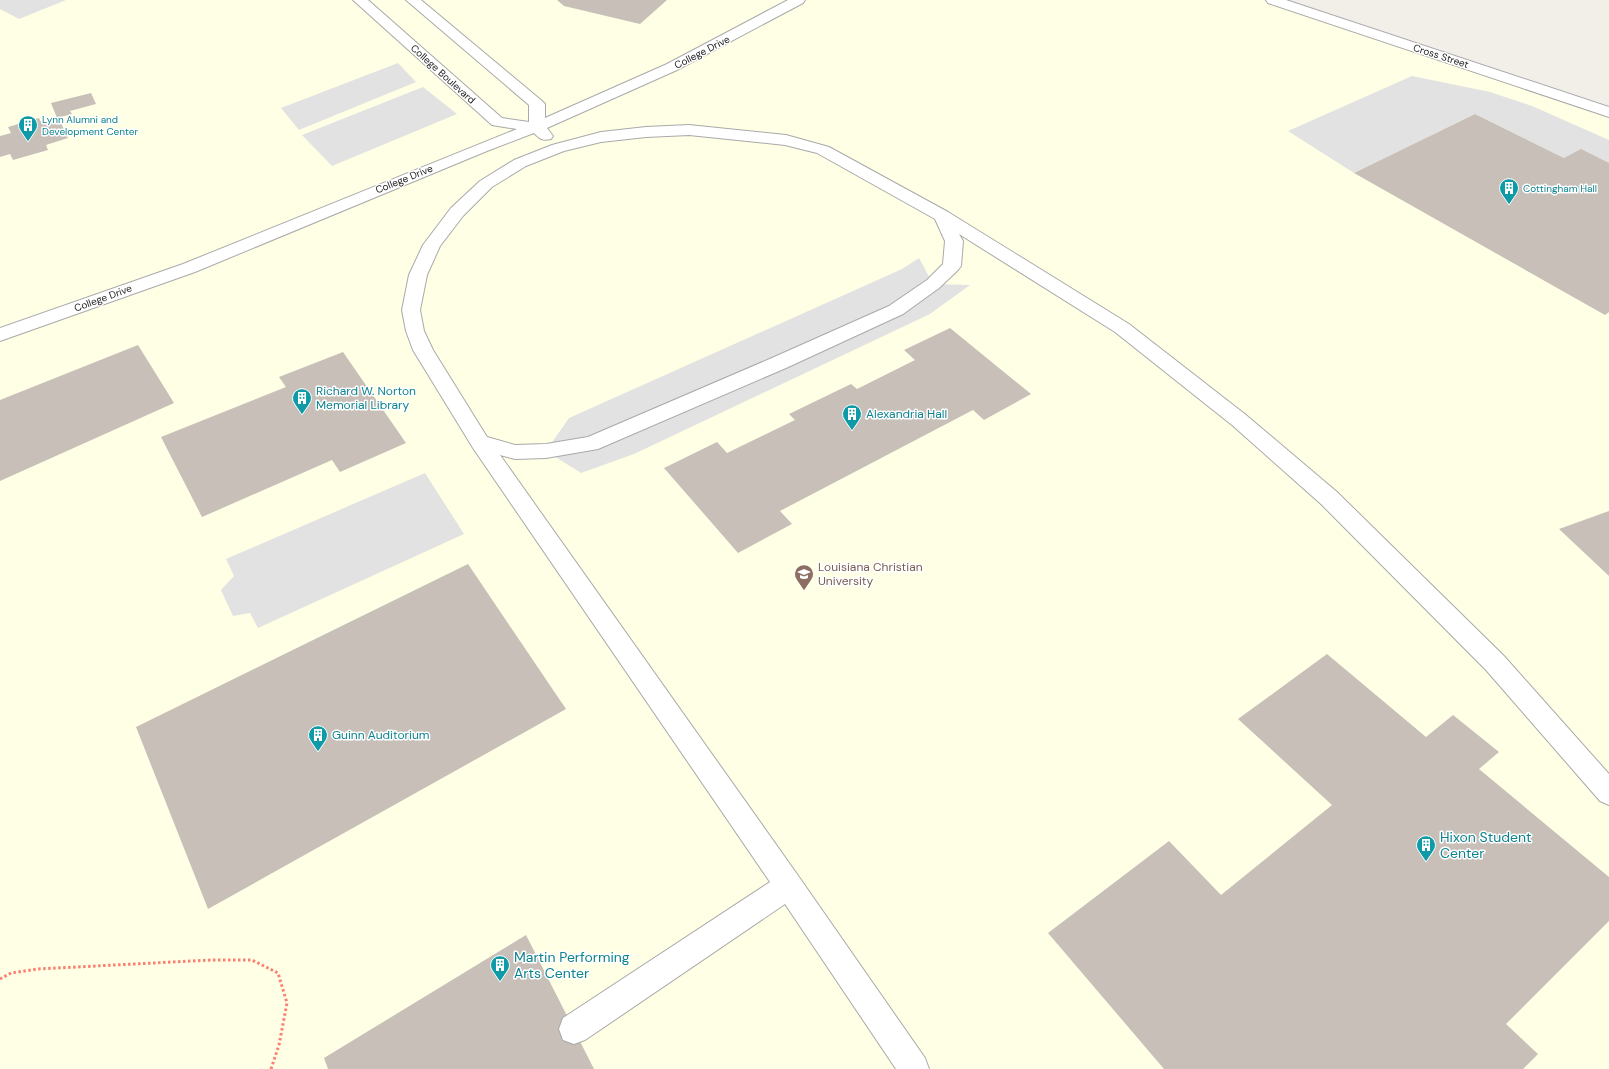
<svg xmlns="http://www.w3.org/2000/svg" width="1609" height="1069" font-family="'DM Sans',sans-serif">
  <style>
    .education { fill: #ffffe5 }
    .parking { fill: #e2e2e2 }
    .building { fill: #c7bfb8 }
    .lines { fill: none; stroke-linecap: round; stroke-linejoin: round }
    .minor-casing { stroke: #a9a9a9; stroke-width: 2 }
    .path { stroke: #fa8072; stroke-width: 3; stroke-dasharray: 2.5 2.5; stroke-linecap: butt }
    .minor { fill: #fff; fill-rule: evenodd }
    .labels { text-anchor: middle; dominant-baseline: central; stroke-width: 3; stroke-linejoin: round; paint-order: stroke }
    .far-street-label { font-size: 10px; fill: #222; stroke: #fff }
    .far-culture-label { font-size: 10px; fill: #0d838f; stroke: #fff; text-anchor: start }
    .culture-label { font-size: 12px; fill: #0d838f; stroke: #fff; text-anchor: start }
    .education-label { font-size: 12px; fill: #785e54; stroke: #fff; text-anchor: start }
    .near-culture-label { font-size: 14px; fill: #0d838f; stroke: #fff; text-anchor: start }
  </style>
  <rect width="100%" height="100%" fill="#f2efe9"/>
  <polygon class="education" points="0,0 1263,0 1609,113 1609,1069 0,1069"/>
  <g class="parking">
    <polygon points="0,0 66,0 19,19 0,9"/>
    <polygon points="398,63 416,82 299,130 281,108"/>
    <polygon points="1412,76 1490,92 1532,106 1609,140 1609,163 1564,158 1475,114 1354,173 1288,131"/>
    <polygon points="423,87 457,114 332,166 302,135"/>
    <polygon points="919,258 933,284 970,285 930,314 634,454 581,473 546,451 569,418 902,269"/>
    <polygon points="425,473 464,534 258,628 250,613 233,616 221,590 234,576 226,559"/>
  </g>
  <g class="building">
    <polygon points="557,0 667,0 640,24 564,6"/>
    <polygon points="91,93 96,104 70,111 72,114 57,118 51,103"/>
    <polygon points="1475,114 1564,158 1581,149 1609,163 1609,312 1605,315 1354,173"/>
    <polygon points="39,118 42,124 59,119 68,138 46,145 48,150 13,160 10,154 0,157 0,136 11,133 8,127"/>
    <polygon points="950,328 1031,394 984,420 973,410 780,511 792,524 738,553 664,468 717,442 727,453 795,420 789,414 851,384 857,389 915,360 904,350"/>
    <polygon points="138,345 174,403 0,481 0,400"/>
    <polygon points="343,352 406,443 340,472 332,460 202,517 161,437 286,387 279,377"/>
    <polygon points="1609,511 1609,576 1559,529"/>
    <polygon points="468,564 566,709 208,909 136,727"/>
    <polygon points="1327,654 1426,737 1453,715 1499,752 1479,769 1609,877 1609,921 1506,1024 1538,1054 1523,1069 1164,1069 1048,933 1169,841 1221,895 1332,805 1238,719"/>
    <polygon points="526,935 594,1069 328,1069 324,1058"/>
  </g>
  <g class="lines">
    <g class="minor-casing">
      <g id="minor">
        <path d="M353 0H368L502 118 529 122V105L406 0H421L542 101 545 104V118L667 64 788 0H805L803 3 677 70 547 128 553 136 551 139C542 141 540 139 534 133L487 151 195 272 0 341V328L183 264 517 129 492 125Z"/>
        <polygon points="1266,0 1286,0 1609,107 1609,117 1268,3"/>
        <path d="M689 125 786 135 829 147 948 212 1129 324 1246 415 1337 492 1504 656 1609 774V805L1600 801 1486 670 1321 504 1232 425 1115 332 959 234 963 241 961 266 958 270 939 288 903 314 786 368 598 449 546 458 515 459 500 455 799 877 925 1058 929 1069H896L785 904 585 1040 574 1044 563 1040 559 1029 563 1018 770 882 473 448 413 350 406 331 402 310 409 275 423 245 451 208 480 181 514 160 552 145 601 132 646 127ZM689 135 785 145 817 153 935 219 945 241 943 264 927 280 889 306 772 358 588 437 546 444 515 445 487 437 433 350 424 331 420 310 427 275 440 246 463 216 492 187 526 166 564 151 601 142 646 137Z"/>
      </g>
    </g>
    <polyline class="path" points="0,979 11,973 38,969 211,960 252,960 278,973 287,1003 279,1045 271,1069"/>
    <use href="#minor" class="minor"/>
  </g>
  <defs>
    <g id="building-pin" transform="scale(1)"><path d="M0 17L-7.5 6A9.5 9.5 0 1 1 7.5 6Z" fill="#0f9aa8" stroke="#fff"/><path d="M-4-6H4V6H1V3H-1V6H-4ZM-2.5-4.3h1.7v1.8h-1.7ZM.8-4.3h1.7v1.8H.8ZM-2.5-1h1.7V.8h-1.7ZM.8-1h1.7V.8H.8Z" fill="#fff"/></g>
    <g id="university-pin" transform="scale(1)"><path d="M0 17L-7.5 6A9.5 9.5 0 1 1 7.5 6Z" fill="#8d6e63" stroke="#fff"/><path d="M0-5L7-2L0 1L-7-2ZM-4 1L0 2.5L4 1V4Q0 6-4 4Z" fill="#fff"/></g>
  </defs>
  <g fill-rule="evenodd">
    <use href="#building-pin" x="28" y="125"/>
    <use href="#building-pin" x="1509" y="188"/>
    <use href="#building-pin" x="302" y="398"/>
    <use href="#building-pin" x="852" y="414"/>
    <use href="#university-pin" x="804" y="574"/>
    <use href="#building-pin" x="318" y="735"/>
    <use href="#building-pin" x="1426" y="845"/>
    <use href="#building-pin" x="500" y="965"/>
  </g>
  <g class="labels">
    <g class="far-street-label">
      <text transform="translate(702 52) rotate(-27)">College Drive</text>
      <text transform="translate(1441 56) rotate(18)">Cross Street</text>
      <text transform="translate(443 74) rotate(42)">College Boulevard</text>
      <text transform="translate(404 179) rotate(-22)">College Drive</text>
      <text transform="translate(103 298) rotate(-20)">College Drive</text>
    </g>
    <g class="far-culture-label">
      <text x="42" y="119">Lynn Alumni and<tspan x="42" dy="12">Development Center</tspan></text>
      <text x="1523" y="188">Cottingham Hall</text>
    </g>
    <g class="culture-label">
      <text x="316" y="391">Richard W. Norton<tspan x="316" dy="14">Memorial Library</tspan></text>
      <text x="866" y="414">Alexandria Hall</text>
      <text x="332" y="735">Guinn Auditorium</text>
    </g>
    <g class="education-label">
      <text x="818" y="567">Louisiana Christian<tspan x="818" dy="14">University</tspan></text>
    </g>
    <g class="near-culture-label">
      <text x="1440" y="837">Hixon Student<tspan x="1440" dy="16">Center</tspan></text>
      <text x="514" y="957">Martin Performing<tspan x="514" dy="16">Arts Center</tspan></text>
    </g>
  </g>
</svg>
